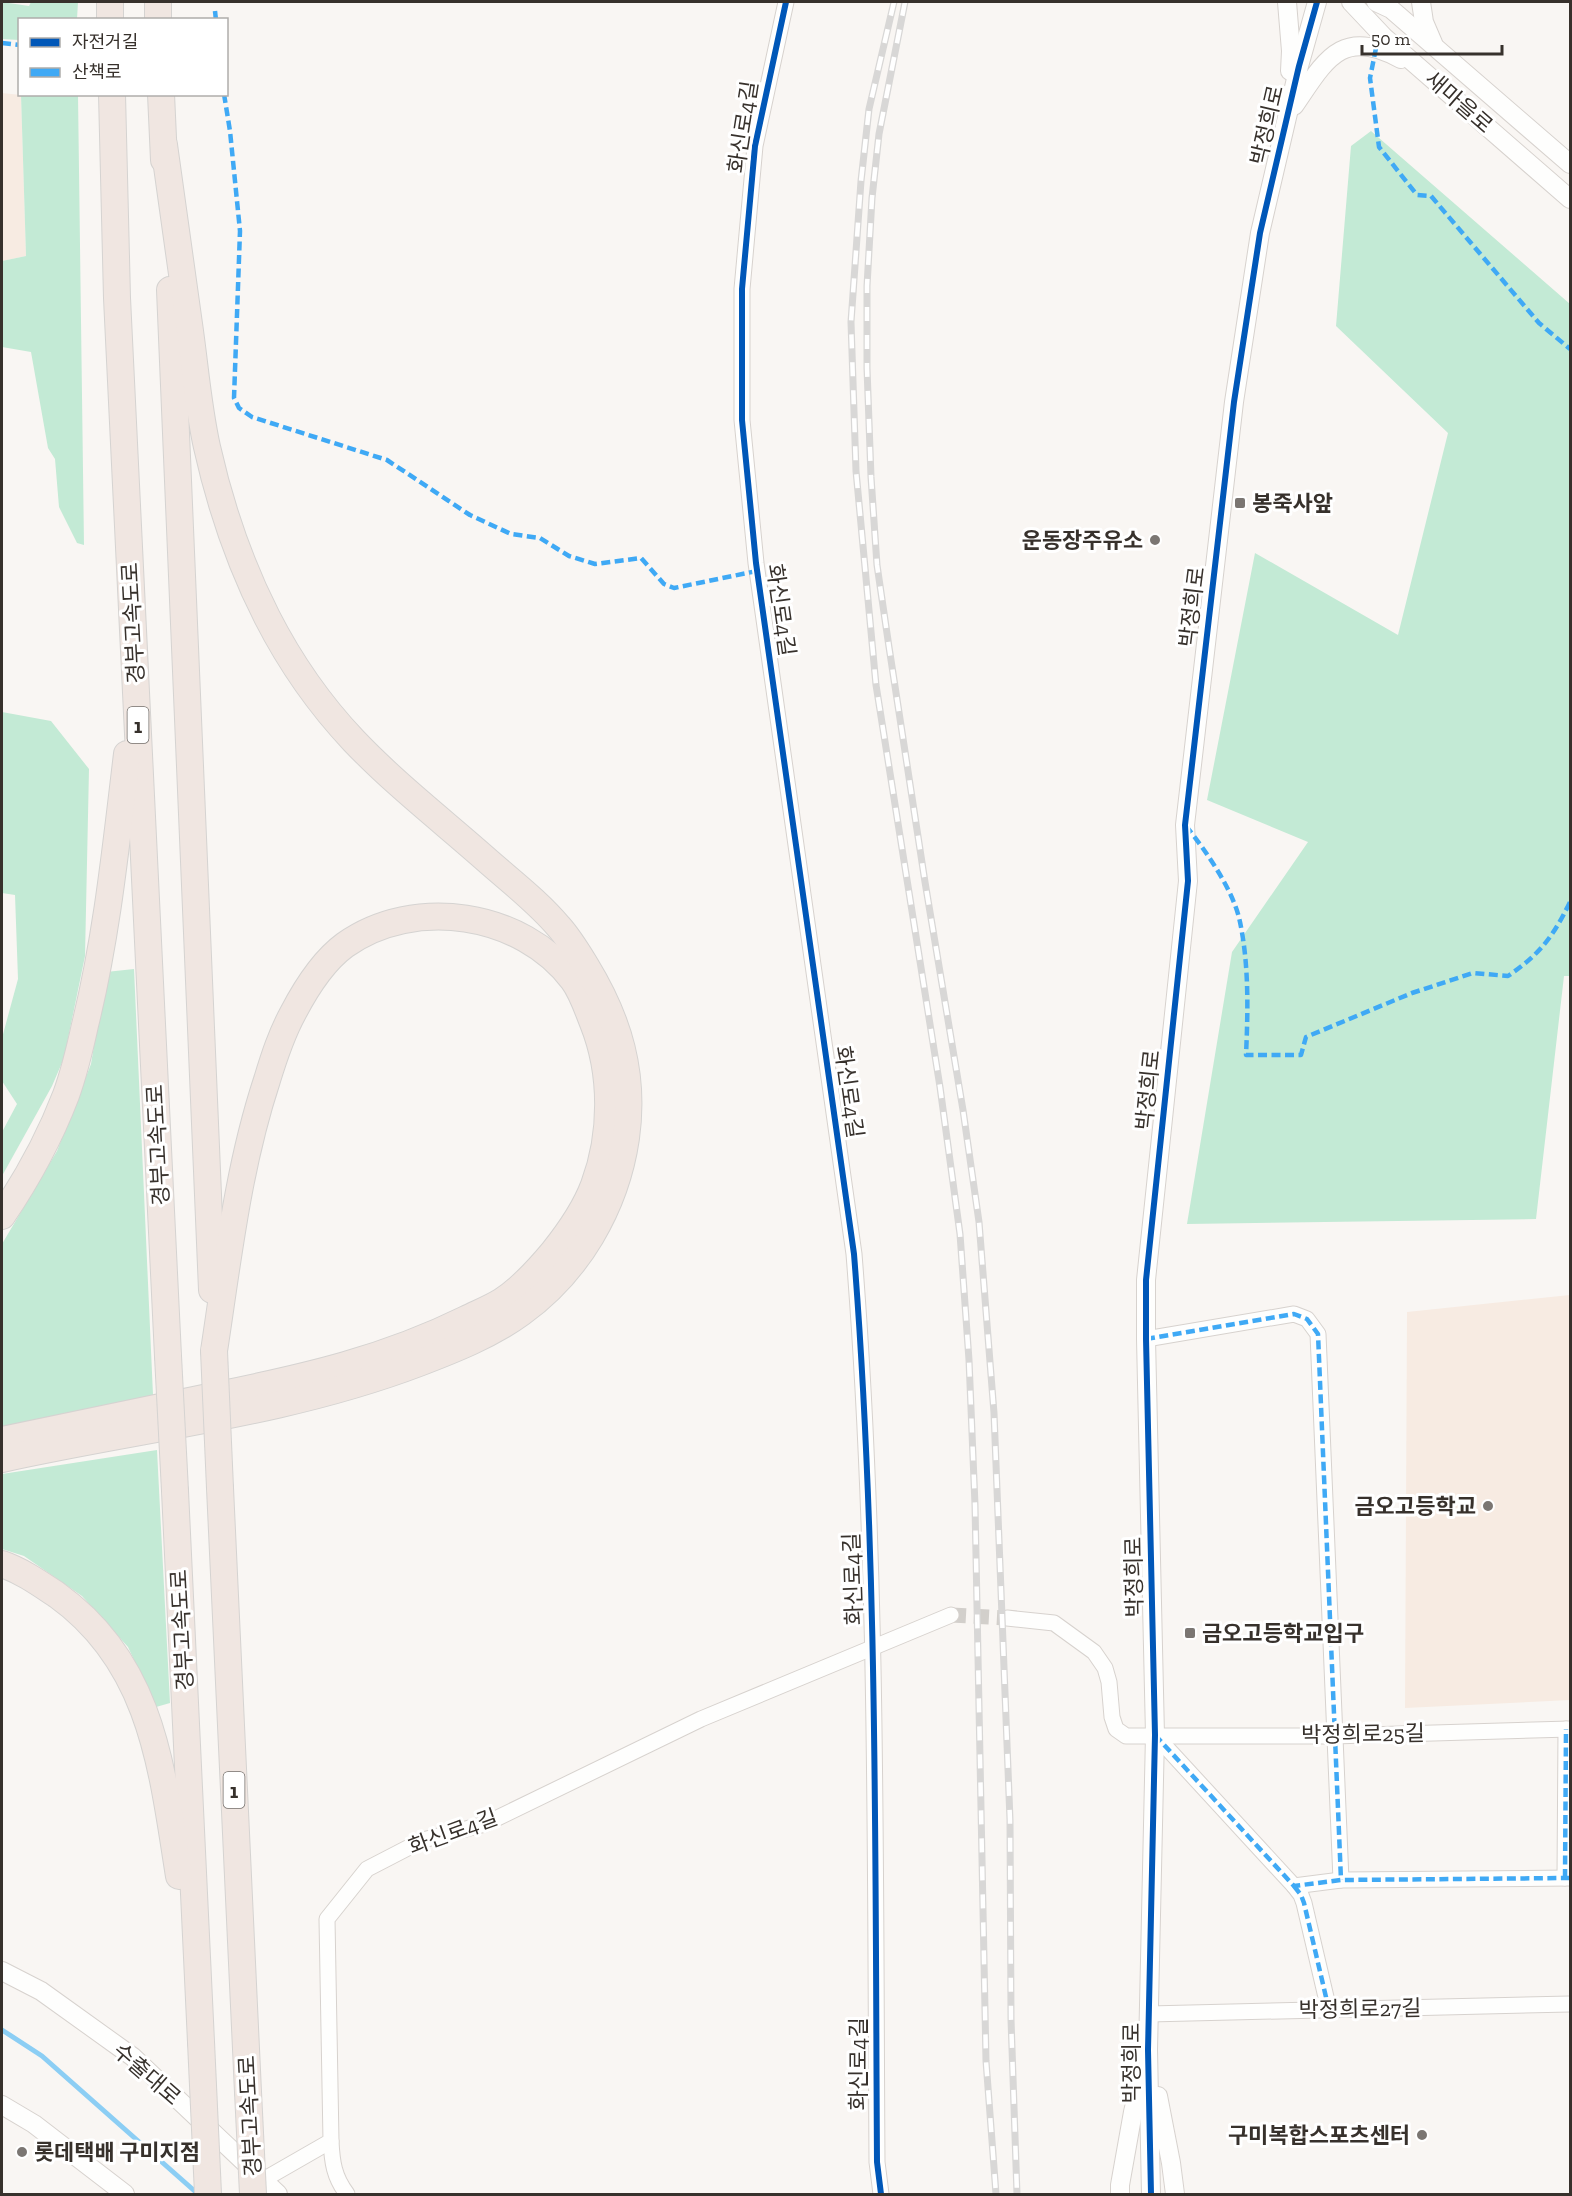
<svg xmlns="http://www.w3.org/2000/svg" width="1572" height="2196" font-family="'Zilla Slab','Noto Sans KR',serif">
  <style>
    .built { fill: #f7ebe2 }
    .green { fill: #c3ead5 }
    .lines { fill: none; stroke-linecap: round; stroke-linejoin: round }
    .stream { stroke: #8ccef4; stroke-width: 5 }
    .minor-tunnel { stroke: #d2cfcb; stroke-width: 15; stroke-dasharray: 15 8; stroke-linecap: butt }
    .minor-casing { stroke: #d7d2ce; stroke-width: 17 }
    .tertiary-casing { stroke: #d7d2ce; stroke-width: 20 }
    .motorway-casing { stroke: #d5d3d1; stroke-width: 28 }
    .minor { stroke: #fefefd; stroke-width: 15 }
    .tertiary { stroke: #fefefd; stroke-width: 18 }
    .motorway { stroke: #f0e6e1; stroke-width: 26 }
    .rail-casing { stroke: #d8d7d6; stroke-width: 7 }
    .rail { stroke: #fff; stroke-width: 4.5; stroke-dasharray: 14; stroke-linecap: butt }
    .motorway-bridge-casing { stroke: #d5d3d1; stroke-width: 28; stroke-linecap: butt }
    .motorway-bridge { stroke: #f0e6e1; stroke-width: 26 }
    .quiet { stroke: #3fa9f5; stroke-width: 4.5; stroke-dasharray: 9 4.5; stroke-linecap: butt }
    .cycleway-casing { stroke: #fff; stroke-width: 10 }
    .cycleway { stroke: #0057b8; stroke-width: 6 }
    .poi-dot { fill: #7b7672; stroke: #fff; stroke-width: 2 }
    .labels { text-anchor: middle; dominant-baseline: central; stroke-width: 6; stroke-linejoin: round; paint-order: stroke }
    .shield { fill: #fff; stroke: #736f6b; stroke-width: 1.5 }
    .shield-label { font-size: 21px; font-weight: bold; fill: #37312c }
    .street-label { font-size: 22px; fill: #37312c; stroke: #fff }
    .poi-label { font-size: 22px; font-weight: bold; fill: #37312c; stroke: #fff; text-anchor: start }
  </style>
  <rect width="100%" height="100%" fill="#f9f6f3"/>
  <g class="built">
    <polygon points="2,93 21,95 26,256 2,261"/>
    <polygon points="1570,1295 1570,1700 1405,1708 1407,1312"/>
  </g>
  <g class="green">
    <polygon points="2,2 29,6 31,2 78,2 77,19 20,20 19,40 2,39"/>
    <polygon points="21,95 78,95 84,545 77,543 59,507 55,459 48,448 31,352 2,347 2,261 26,256"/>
    <polygon points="1371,131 1570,304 1570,976 1564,976 1536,1219 1187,1224 1232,952 1308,842 1207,800 1255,553 1398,635 1448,433 1336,326 1351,146"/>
    <polygon points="2,712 51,721 89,769 85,956 64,1058 52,1086 2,1176 2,1132 17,1104 2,1081 2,1038 18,979 15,895 2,893"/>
    <polygon points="134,969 153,1395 2,1429 2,1244 57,1151 91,1064 106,972"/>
    <polygon points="157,1450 170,1703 156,1707 128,1647 82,1596 24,1556 2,1549 2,1474"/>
  </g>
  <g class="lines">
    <polyline class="stream" points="2,2030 42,2056 198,2194"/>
    <polyline class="minor-tunnel" points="951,1615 1007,1618"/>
    <g class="minor-casing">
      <g id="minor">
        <path d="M786 2 755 146 742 289V420L756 563 854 1254C878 1556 875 1859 877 2162L881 2194"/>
        <polyline points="1146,1339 1294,1314 1307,1319 1318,1334 1341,1880"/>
        <polyline points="1007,1618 1054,1623 1094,1652 1105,1668 1109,1682 1112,1717 1116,1729 1126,1736 1333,1736 1570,1729"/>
        <polyline points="1155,1735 1294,1886 1341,1880 1570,1878"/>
        <polyline points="1565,1878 1566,1729"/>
        <polyline points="1294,1886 1301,1895 1304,1903 1329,2010"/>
        <polyline points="1149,2014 1570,2004"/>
        <path d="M331 2141C332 2162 334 2177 347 2194"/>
        <polyline points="263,2180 331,2141 327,1919 367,1869 423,1840 485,1824 701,1719 951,1615"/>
      </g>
    </g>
    <g class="tertiary-casing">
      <g id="tertiary">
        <polyline points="1287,2 1291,51 1290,71"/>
        <polyline points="1351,2 1384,37 1570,199"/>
        <polyline points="1376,2 1391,9 1570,164"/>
        <polyline points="1421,2 1424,22 1433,43"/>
        <path d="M1294 106C1325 61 1341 26 1401 59"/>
        <polyline points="2,1971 41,1991 133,2057 278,2194"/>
        <polyline points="1158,2096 1171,2163 1175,2194"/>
        <polyline points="2,2105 34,2124 125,2194"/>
        <polyline points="1120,2194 1120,2185 1133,2112 1142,2075"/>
        <polyline points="1151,2194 1148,2050 1155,1735 1146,1339 1146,1280 1188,881 1185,825 1234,402 1260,233 1299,66 1317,2"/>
      </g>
    </g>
    <g class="motorway-casing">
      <g id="motorway">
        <polyline points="110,2 110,20"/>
        <polyline points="158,2 158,20"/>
        <polyline points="112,94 117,298 168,1356"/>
        <polyline points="161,94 164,160"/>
        <polyline points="170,290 212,1290"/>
        <path d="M2 1216C27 1179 50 1137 66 1095 74 1073 80 1048 85 1025 107 936 116 845 127 754"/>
        <path d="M2 1440C74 1425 146 1410 218 1395 306 1377 385 1359 466 1319 478 1313 491 1308 502 1301 522 1288 538 1270 553 1252 569 1232 585 1209 594 1185 613 1134 613 1073 593 1023 587 1008 582 992 573 980 522 912 414 896 345 945 323 961 305 990 293 1013 281 1035 274 1057 267 1080 238 1168 228 1259 214 1351"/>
        <path d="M2 1459C141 1428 285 1414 419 1363 453 1350 491 1335 521 1313 578 1272 616 1207 626 1138 635 1074 619 1020 586 966 578 953 569 938 559 927 539 903 513 883 489 862 444 822 396 785 354 741 320 705 290 662 267 617 240 564 220 505 207 447 198 407 195 365 189 324 181 264 172 205 164 145"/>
        <polyline points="220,1488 248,2092"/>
        <polyline points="175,1491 201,2042"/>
        <path d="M2 1564C22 1571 39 1583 57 1595 153 1664 162 1770 179 1876"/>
      </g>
    </g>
    <use href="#minor" class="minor"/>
    <use href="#tertiary" class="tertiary"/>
    <use href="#motorway" class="motorway"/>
    <g class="rail-casing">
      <g id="rail">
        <polyline points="894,2 869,109 861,181 851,322 856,471 876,685 940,1087 960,1234 969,1360 975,1505 986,2061 996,2194"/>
        <polyline points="905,2 879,134 872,198 867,286 867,368 871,477 877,565 889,647 925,882 963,1110 979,1222 994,1413 1010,1820 1011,2019 1017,2194"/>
      </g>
    </g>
    <use href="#rail" class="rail"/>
    <g class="motorway-bridge-casing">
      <g id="motorway-bridge">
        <polyline points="214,1351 220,1488"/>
        <polyline points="168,1356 175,1491"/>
        <polyline points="201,2042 208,2194"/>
        <polyline points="248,2092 253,2194"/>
      </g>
    </g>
    <use href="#motorway-bridge" class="motorway-bridge"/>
    <g class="quiet">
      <polyline points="215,11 216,20"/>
      <polyline points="2,43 20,45"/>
      <polyline points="1376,48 1370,78 1379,147 1417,195 1431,196 1539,323 1570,349"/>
      <polyline points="224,94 230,131 240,231 234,398 239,408 252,417 387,460 470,515 511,534 540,538 569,556 595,564 641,558 664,584 674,588 757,571"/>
      <path d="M1186 826C1206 851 1234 891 1240 922 1249 965 1248 1011 1246 1055H1301L1306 1037 1412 993 1473 973 1508 976C1540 954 1553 937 1570 902"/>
      <polyline points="1146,1339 1294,1314 1307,1319 1318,1334 1341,1880"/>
      <polyline points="1155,1735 1294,1886 1341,1880 1570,1878"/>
      <polyline points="1565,1878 1566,1729"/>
      <polyline points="1294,1886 1301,1895 1304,1903 1329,2010"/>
    </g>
    <g class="cycleway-casing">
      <g id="cycleway">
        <path d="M786 2 755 146 742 289V420L756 563 854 1254C878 1556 875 1859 877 2162L881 2194"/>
        <polyline points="1151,2194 1148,2050 1155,1735 1146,1339 1146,1280 1188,881 1185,825 1234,402 1260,233 1299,66 1317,2"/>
      </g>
    </g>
    <use href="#cycleway" class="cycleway"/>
  </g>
  <g class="poi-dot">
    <rect x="1234" y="497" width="12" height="12" rx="3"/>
    <circle cx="1155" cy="540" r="6"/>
    <circle cx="1488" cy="1506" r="6"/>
    <rect x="1184" y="1627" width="12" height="12" rx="3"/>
    <circle cx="1422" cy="2135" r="6"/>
    <circle cx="22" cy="2152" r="6"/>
  </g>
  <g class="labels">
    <g class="shield">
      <rect x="127.5" y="707" width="21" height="36" rx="4.5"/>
      <rect x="223.5" y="1772" width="21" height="36" rx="4.5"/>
    </g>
    <g class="shield-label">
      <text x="138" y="725">1</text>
      <text x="234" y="1790">1</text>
    </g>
    <g class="street-label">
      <text transform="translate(1459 102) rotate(41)">새마을로</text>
      <text transform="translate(1267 125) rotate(-77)">박정희로</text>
      <text transform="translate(743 127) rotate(-81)">화신로4길</text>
      <text transform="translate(1192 607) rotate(-83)">박정희로</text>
      <text transform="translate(781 610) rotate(82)">화신로4길</text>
      <text transform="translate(133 623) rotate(-93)">경부고속도로</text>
      <text transform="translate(1148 1090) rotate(-84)">박정희로</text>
      <text transform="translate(849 1092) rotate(82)">화신로4길</text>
      <text transform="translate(158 1145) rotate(-93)">경부고속도로</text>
      <text transform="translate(1134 1577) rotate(-91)">박정희로</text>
      <text transform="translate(853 1579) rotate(-92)">화신로4길</text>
      <text transform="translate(182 1630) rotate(-93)">경부고속도로</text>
      <text transform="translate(1363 1734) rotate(-1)">박정희로25길</text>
      <text transform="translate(453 1832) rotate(-20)">화신로4길</text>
      <text transform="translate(1360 2009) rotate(-1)">박정희로27길</text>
      <text transform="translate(1131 2063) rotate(-90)">박정희로</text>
      <text transform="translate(858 2064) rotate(-90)">화신로4길</text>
      <text transform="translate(147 2074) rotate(41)">수출대로</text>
      <text transform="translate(250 2116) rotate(-93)">경부고속도로</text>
    </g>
    <g class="poi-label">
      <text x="1252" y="503">봉죽사앞</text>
      <text x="1143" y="540" text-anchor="end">운동장주유소</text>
      <text x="1476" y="1506" text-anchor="end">금오고등학교</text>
      <text x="1202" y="1633">금오고등학교입구</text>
      <text x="1410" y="2135" text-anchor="end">구미복합스포츠센터</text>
      <text x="34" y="2152">롯데택배 구미지점</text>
    </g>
  </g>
  <rect width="1572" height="2196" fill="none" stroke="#37312c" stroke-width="6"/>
  <rect x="18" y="18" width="210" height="78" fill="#ffffff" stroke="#afadab" stroke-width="1.5"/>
  <rect x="30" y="38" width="30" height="9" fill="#0057b8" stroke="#afadab" stroke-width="1.5"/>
  <text x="72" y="48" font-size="18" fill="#37312c">자전거길</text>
  <rect x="30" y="68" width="30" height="9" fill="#3fa9f5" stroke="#afadab" stroke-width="1.5"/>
  <text x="72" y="78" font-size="18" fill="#37312c">산책로</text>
  <path d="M1362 45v9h140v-9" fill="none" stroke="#37312c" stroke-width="3"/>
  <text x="1371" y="45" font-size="18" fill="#37312c" stroke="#ffffff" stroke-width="4.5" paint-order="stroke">50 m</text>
</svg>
